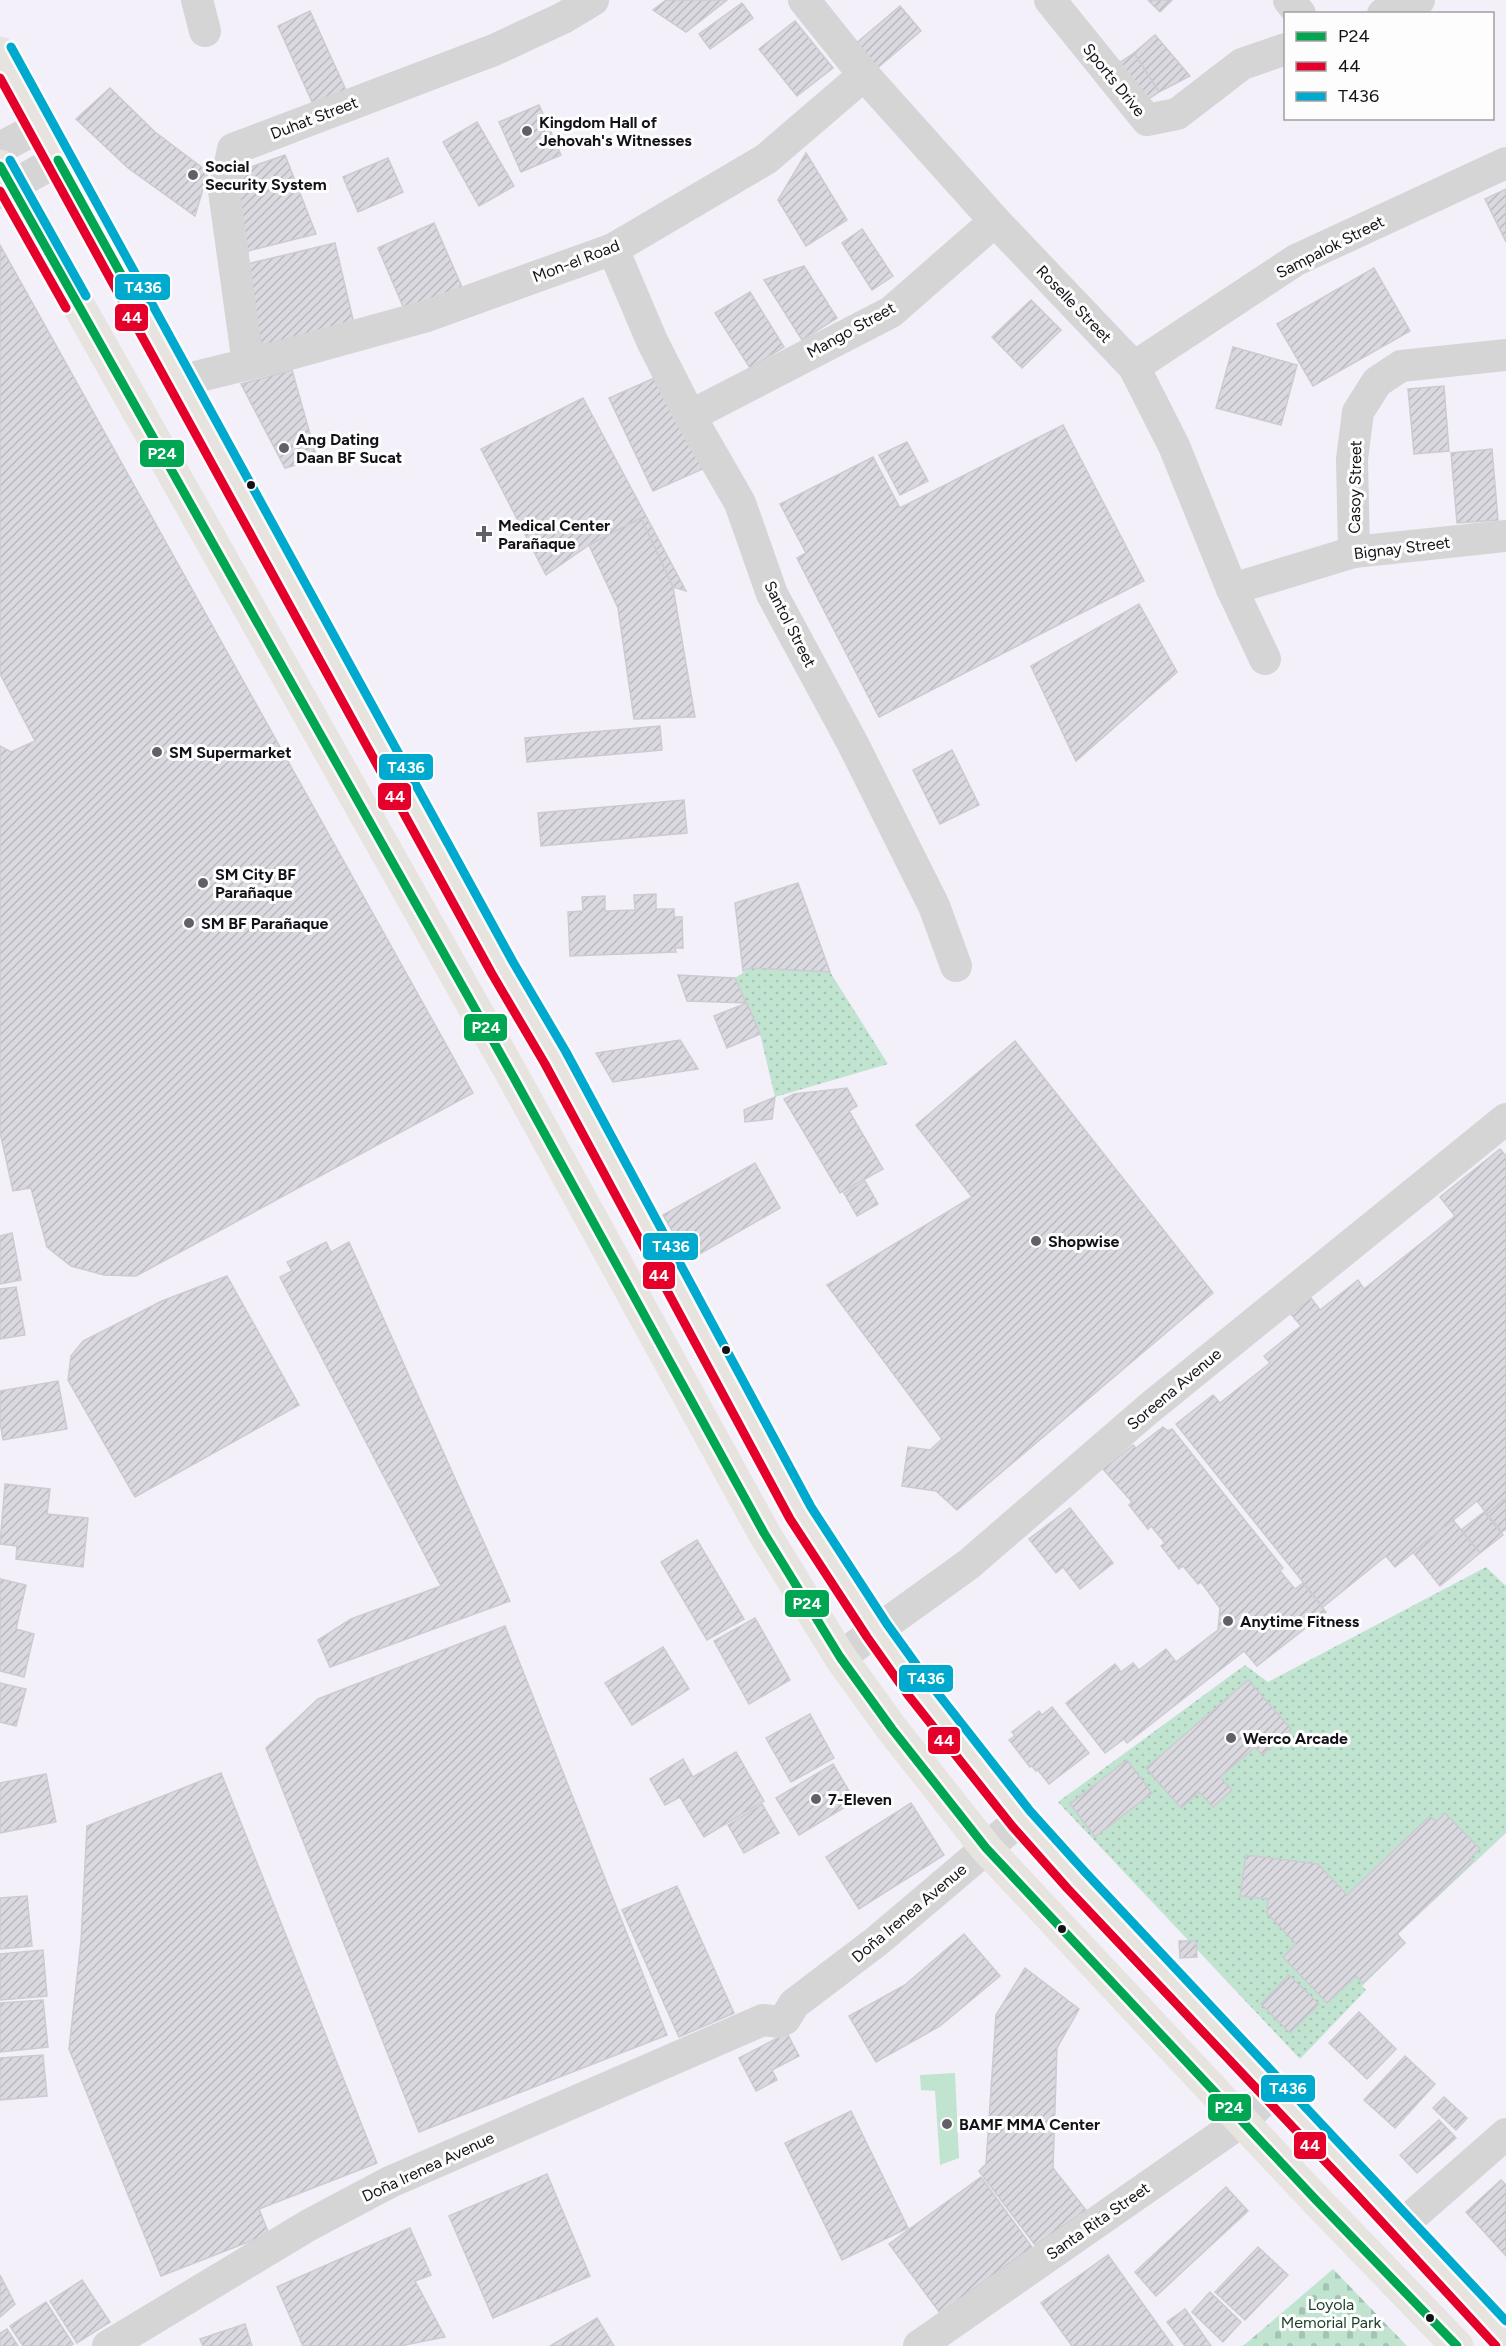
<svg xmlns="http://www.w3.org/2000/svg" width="1506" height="2346" font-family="Figtree,sans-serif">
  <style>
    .grass { fill: url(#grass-dots) }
    .cemetery { fill: url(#cemetery-stones) }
    .garden { fill: #c0e4d0 }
    .building { fill: url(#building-hatch); stroke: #cccbd2; stroke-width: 1.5 }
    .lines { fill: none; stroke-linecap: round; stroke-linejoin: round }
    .minor { stroke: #d5d5d6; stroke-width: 32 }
    .major { stroke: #e7e4e0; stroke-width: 33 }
    .bus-1-casing { stroke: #fdfdfd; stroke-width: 14 }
    .bus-2-casing { stroke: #fdfdfd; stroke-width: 14 }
    .bus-3-casing { stroke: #fdfdfd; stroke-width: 14 }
    .bus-1 { stroke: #00a651; stroke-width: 9 }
    .bus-2 { stroke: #e4002b; stroke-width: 9 }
    .bus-3 { stroke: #00a9ce; stroke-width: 9 }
    .poi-dot { fill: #626067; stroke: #fdfdfd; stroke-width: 2 }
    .bus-dot { fill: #141218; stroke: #fdfdfd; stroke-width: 2 }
    .labels { text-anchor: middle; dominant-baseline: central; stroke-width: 6; stroke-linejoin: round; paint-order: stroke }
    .street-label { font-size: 16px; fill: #141218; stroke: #fdfdfd }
    .poi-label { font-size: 16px; font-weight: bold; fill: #141218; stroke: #fdfdfd; text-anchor: start }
    .park-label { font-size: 16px; fill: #193f29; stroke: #fdfdfd }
    .line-badge { stroke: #fdfdfd; stroke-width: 2 }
    .badge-label { font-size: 16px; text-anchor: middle; font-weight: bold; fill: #fff }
  </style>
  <defs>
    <pattern id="grass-dots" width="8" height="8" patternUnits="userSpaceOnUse" patternTransform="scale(1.5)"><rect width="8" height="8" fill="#c0e4d0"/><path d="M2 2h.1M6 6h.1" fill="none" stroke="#a4c3b2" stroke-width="1.8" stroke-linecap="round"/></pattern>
    <pattern id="cemetery-stones" width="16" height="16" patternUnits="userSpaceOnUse" patternTransform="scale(1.5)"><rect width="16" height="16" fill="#c0e4d0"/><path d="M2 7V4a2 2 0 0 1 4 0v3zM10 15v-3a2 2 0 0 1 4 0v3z" fill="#a4c3b2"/></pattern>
    <pattern id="building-hatch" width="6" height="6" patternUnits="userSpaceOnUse" patternTransform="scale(1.5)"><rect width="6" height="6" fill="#dad9e0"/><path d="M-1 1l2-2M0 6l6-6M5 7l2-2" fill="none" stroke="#bab9bf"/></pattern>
  </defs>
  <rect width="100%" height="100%" fill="#f3f0fa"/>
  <g class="grass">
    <polygon points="750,968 830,972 888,1064 775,1097 760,1034 735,978"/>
    <polygon points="1486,1567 1506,1586 1506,1833 1398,1934 1406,1943 1362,1986 1366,1990 1300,2059 1058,1802 1245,1665 1268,1682"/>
  </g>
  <polygon class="cemetery" points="1333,2269 1407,2346 1243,2346"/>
  <polygon class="garden" points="955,2073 959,2158 940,2165 935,2091 921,2090 920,2075"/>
  <g class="building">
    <polygon points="666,0 727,0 686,32 653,10"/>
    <polygon points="1148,0 1172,0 1160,12"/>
    <polygon points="742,3 753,18 710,49 699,34"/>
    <polygon points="900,6 921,31 875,70 854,45"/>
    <polygon points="310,11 346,90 313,104 278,26"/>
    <polygon points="795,21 833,68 797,96 759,49"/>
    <polygon points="1155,35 1190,76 1159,92 1134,53"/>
    <polygon points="1134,53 1159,92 1144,102 1119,63"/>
    <polygon points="110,88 155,132 208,172 195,216 128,168 76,119"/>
    <polygon points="539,105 561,155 521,172 499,122"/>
    <polygon points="477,122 514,186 479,206 443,142"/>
    <polygon points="806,153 847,220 806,246 778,200"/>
    <polygon points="285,155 316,234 244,252 236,180 248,168"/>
    <polygon points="388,158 403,192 358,212 343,177"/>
    <polygon points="1506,189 1506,242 1485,199"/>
    <polygon points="434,223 462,287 405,311 378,248"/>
    <polygon points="862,229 893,276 872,290 842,243"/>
    <polygon points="335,243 354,324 262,345 243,265"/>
    <polygon points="0,245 473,1093 136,1276 104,1275 71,1266 47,1247 31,1188 13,1191 0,1132 0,746 11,752 35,741 0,674"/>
    <polygon points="804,266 837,318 802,340 764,280"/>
    <polygon points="1374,268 1410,331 1313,386 1277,324"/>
    <polygon points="750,292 784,347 750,368 715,313"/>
    <polygon points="1031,300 1061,330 1022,368 992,337"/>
    <polygon points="1233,347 1297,365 1281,425 1216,408"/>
    <polygon points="292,370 317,459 285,468 241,384"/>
    <polygon points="661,375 705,468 653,491 609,398"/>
    <polygon points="1444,386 1449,451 1414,454 1408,389"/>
    <polygon points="583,398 686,591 673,587 641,518 589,545 546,575 481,449"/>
    <polygon points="1063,425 1144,581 879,717 797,558 806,553 780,504 873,457 900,508"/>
    <polygon points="907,442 928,481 900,495 879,455"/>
    <polygon points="1492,449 1498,520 1457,523 1451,453"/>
    <polygon points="641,518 673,587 695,717 634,719 618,608 589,545"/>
    <polygon points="1139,604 1177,672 1076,761 1031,666"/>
    <polygon points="660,726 662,750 527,762 525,738"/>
    <polygon points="952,750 979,805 940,824 913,770"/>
    <polygon points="684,800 687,833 541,846 538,813"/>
    <polygon points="798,883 830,972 750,968 743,971 735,903"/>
    <polygon points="656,894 656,909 674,909 674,917 682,917 683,948 675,948 676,952 570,956 568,912 583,911 582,897 605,896 605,911 635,910 634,895"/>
    <polygon points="678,975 735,978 746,1003 687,1001"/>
    <polygon points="747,1003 760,1034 727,1048 714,1016"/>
    <polygon points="680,1040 698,1069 613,1082 596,1053"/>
    <polygon points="1015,1041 1213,1293 957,1510 936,1491 902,1486 908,1447 930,1450 942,1439 827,1285 972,1197 916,1125"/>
    <polygon points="847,1088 857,1106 849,1111 883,1169 840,1193 784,1099 794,1094"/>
    <polygon points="775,1097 772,1119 745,1122 744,1110"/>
    <polygon points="1500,1149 1506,1156 1506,1498 1487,1514 1477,1501 1395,1567 1386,1556 1323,1607 1176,1424 1213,1395 1220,1403 1270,1363 1264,1356 1301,1326 1291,1314 1311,1298 1320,1310 1358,1280 1364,1289 1455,1216 1440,1197"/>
    <polygon points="755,1163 780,1208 689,1260 663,1215"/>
    <polygon points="865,1181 878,1204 857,1216 844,1193"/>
    <polygon points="12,1233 21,1280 0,1284 0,1236"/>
    <polygon points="326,1242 331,1252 349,1242 510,1601 330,1667 318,1640 351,1619 441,1586 280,1277 292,1271 287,1262"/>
    <polygon points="227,1276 299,1405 135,1497 68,1380 71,1356 83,1341 162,1301"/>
    <polygon points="16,1287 25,1335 0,1339 0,1289"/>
    <polygon points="58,1381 67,1429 3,1440 0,1422 0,1391"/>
    <polygon points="1163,1427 1168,1431 1172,1429 1283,1568 1280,1571 1295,1589 1303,1583 1326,1612 1257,1666 1244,1651 1127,1743 1124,1739 1105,1753 1066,1703 1115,1664 1121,1672 1133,1663 1139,1670 1166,1649 1176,1662 1218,1630 1220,1608 1201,1582 1198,1584 1183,1566 1179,1569 1161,1546 1165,1543 1151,1526 1148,1529 1129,1505 1132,1502 1103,1469 1133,1445 1136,1448"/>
    <polygon points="5,1484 50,1489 47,1514 88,1518 83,1567 16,1559 17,1546 0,1544"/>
    <polygon points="1506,1498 1506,1529 1502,1532 1487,1514"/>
    <polygon points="1070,1508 1113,1563 1080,1589 1063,1567 1056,1573 1029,1539"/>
    <polygon points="1484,1512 1503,1535 1480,1553 1461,1530"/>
    <polygon points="1453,1520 1480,1553 1440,1586 1413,1552"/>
    <polygon points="697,1540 744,1619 707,1640 661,1562"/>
    <polygon points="0,1579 26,1585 16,1629 34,1634 24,1677 0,1671"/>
    <polygon points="755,1618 790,1680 749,1704 714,1641"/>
    <polygon points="505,1626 667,2035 419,2132 266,1748 318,1699"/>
    <polygon points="663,1647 689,1689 632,1725 605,1683"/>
    <polygon points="1248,1680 1291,1729 1262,1755 1255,1747 1220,1777 1232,1790 1213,1807 1199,1792 1181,1808 1146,1768"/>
    <polygon points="0,1683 26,1689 16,1726 0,1722"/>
    <polygon points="1052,1707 1089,1753 1049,1784 1037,1769 1036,1771 1032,1766 1030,1767 1009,1740 1015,1736 1012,1732 1039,1711 1042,1715"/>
    <polygon points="810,1714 834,1758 791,1782 766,1738"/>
    <polygon points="736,1752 764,1801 704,1837 680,1797 665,1805 650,1779 683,1759 693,1777"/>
    <polygon points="1127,1760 1152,1793 1095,1837 1070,1804"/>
    <polygon points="833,1764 855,1801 799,1835 776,1798"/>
    <polygon points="221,1773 377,2163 259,2209 269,2234 161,2276 69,2049 81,1941 87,1826"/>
    <polygon points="46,1774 56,1822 0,1833 0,1783"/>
    <polygon points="911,1803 944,1855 859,1909 826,1857"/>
    <polygon points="762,1804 779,1833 744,1853 728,1825"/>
    <polygon points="1445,1813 1480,1849 1470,1858 1473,1861 1397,1934 1405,1943 1363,1983 1356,1976 1327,2003 1283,1957 1296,1944 1267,1913 1268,1899 1240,1896 1246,1855 1318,1864 1347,1895 1430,1816 1436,1822"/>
    <polygon points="677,1886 734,2013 679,2037 622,1910"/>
    <polygon points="27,1896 32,1946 0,1949 0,1898"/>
    <polygon points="964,1934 1000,1976 940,2026 876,2062 849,2016 905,1985"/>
    <polygon points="1179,1941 1196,1941 1197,1957 1180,1958"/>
    <polygon points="43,1950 47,1996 0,2000 0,1954"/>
    <polygon points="1025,1968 1079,2009 1057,2048 1053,2168 1086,2210 1035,2245 979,2171 986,2164 996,2015"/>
    <polygon points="1289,1975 1319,2004 1290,2033 1261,2004"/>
    <polygon points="43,2000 48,2047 0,2052 0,2003"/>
    <polygon points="1359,2012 1396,2049 1367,2079 1329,2043"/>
    <polygon points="787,2033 799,2056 772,2070 777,2080 756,2091 739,2058"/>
    <polygon points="43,2055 47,2096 0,2100 0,2058"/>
    <polygon points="1405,2056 1435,2084 1395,2128 1364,2100"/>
    <polygon points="1444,2097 1467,2118 1456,2130 1433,2108"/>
    <polygon points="851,2111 908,2228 842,2260 785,2143"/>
    <polygon points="1439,2120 1456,2138 1417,2173 1400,2155"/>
    <polygon points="547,2174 590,2276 493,2318 449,2216"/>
    <polygon points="981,2177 1032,2247 940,2313 889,2244"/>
    <polygon points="1501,2180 1506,2185 1506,2256 1466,2212"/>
    <polygon points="1226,2187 1248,2211 1156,2296 1135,2272"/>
    <polygon points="410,2228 431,2275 415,2281 445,2337 400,2346 303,2346 277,2287"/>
    <polygon points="1258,2247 1288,2275 1245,2320 1215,2292"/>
    <polygon points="1108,2255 1173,2346 1072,2346 1041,2303"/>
    <polygon points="0,2275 15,2304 0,2317"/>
    <polygon points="82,2280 110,2322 77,2343 50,2301"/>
    <polygon points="1210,2292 1241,2322 1223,2342 1192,2312"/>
    <polygon points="46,2302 73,2344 71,2346 23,2346 10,2326"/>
    <polygon points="1185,2309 1211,2346 1185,2346 1167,2322"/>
    <polygon points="597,2318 614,2346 550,2346"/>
    <polygon points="245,2324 252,2346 203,2346 200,2339"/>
    <polygon points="7,2329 18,2346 0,2346 0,2333"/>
  </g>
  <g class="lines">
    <g class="minor">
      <polyline points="197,0 205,31"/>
      <polyline points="804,0 864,75 995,221 1134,367 1174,446 1232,589 1265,659"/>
      <polyline points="1050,0 1147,120 1177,114 1242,64 1286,49"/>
      <polyline points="1289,0 1300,14"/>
      <polyline points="1383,14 1419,0"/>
      <polyline points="0,148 41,126"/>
      <polyline points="0,193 58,160"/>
      <polyline points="613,249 652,341 690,416 740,503 772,594 853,744 934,906 956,966"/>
      <polyline points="248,364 224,191 233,149 494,50 563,18 593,0"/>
      <polyline points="1134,367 1296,260 1506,163"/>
      <polyline points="179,381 286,355 427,316 613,249 766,159 864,75"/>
      <polyline points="690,416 891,312 995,221"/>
      <polyline points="1354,552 1352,459 1358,412 1377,382 1401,366 1506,355"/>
      <polyline points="1232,589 1354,552 1506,536"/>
      <polyline points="840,1657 969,1564 1147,1410 1506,1119"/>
      <polyline points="1401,2226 1506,2134"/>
      <polyline points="108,2346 309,2225 390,2182 763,2020 779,2022 785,2019 794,2004 877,1941 1021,1819"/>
      <polyline points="919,2346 1242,2121 1274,2091"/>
    </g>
    <g class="major">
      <polyline points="0,53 503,968 555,1058 801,1513 877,1631 918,1688 1021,1819 1076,1880 1364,2185 1506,2339"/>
      <polyline points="0,166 514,1078 764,1533 840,1657 892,1729 986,1848 1316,2200 1457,2346"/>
    </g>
    <g class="bus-1-casing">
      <g id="bus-1">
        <polyline points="58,160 122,276"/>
        <polyline points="0,166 514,1078 764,1533 840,1657 892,1729 986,1848 1316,2200 1457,2346"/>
      </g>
    </g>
    <g class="bus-2-casing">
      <g id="bus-2">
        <polyline points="0,78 492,974 545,1064 790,1519 867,1637 908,1695 1012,1826 1067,1888 1355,2193 1496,2346"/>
        <polyline points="0,191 66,308"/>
      </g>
    </g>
    <g class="bus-3-casing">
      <g id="bus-3">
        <polyline points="11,47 513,962 566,1052 811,1507 887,1624 928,1681 1030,1811 1085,1872 1506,2321"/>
        <polyline points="10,160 86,296"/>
      </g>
    </g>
    <use href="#bus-1" class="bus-1"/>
    <use href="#bus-2" class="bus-2"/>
    <use href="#bus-3" class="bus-3"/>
  </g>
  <g class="poi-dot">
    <circle cx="527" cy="131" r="6"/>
    <circle cx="193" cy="175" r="6"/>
    <circle cx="284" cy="448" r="6"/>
    <path d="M481 525h6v6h6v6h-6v6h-6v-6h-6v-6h6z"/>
    <circle cx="157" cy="752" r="6"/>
    <circle cx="203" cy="883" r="6"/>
    <circle cx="189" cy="923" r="6"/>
    <circle cx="1036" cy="1241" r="6"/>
    <circle cx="1228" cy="1621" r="6"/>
    <circle cx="1231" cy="1738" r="6"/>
    <circle cx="816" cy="1799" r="6"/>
    <circle cx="947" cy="2124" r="6"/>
  </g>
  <g class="bus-dot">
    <circle cx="251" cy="485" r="5"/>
    <circle cx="726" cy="1350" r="5"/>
    <circle cx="1062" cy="1929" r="5"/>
    <circle cx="1430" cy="2318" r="5"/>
  </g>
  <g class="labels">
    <g class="street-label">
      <text transform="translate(1114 80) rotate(51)">Sports Drive</text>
      <text transform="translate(314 118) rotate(-21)">Duhat Street</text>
      <text transform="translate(1330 247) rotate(-27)">Sampalok Street</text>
      <text transform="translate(576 261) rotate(-21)">Mon-el Road</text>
      <text transform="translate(1074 304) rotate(46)">Roselle Street</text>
      <text transform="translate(851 330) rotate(-29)">Mango Street</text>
      <text transform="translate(1355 487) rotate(-89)">Casoy Street</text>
      <text transform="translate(1402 548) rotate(-7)">Bignay Street</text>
      <text transform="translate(790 624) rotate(63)">Santol Street</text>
      <text transform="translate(1174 1389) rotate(-40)">Soreena Avenue</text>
      <text transform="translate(909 1913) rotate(-40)">Doña Irenea Avenue</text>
      <text transform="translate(428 2167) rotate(-25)">Doña Irenea Avenue</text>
      <text transform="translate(1098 2221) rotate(-35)">Santa Rita Street</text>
    </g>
    <g class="poi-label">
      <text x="539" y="122">Kingdom Hall of<tspan x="539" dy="18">Jehovah's Witnesses</tspan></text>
      <text x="205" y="166">Social<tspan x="205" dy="18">Security System</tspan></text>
      <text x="296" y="439">Ang Dating<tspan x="296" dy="18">Daan BF Sucat</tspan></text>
      <text x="498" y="525">Medical Center<tspan x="498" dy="18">Parañaque</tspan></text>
      <text x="169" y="752">SM Supermarket</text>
      <text x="215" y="874">SM City BF<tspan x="215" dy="18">Parañaque</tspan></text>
      <text x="201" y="923">SM BF Parañaque</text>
      <text x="1048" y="1241">Shopwise</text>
      <text x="1240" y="1621">Anytime Fitness</text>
      <text x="1243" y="1738">Werco Arcade</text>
      <text x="828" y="1799">7-Eleven</text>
      <text x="959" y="2124">BAMF MMA Center</text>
    </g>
    <g class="park-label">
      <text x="1331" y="2304">Loyola<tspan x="1331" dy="18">Memorial Park</tspan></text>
    </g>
  </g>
  <g class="line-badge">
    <rect x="114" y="273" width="57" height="28" rx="6" fill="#00a9ce"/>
    <rect x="114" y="303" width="35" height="29" rx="6" fill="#e4002b"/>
    <rect x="139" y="439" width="46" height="29" rx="6" fill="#00a651"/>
    <rect x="378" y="753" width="56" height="28" rx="6" fill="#00a9ce"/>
    <rect x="377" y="782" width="35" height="29" rx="6" fill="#e4002b"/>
    <rect x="463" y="1013" width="45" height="29" rx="6" fill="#00a651"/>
    <rect x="642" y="1232" width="57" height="29" rx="6" fill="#00a9ce"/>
    <rect x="642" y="1261" width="34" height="29" rx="6" fill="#e4002b"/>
    <rect x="784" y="1589" width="46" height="29" rx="6" fill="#00a651"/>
    <rect x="898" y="1664" width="56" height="29" rx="6" fill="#00a9ce"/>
    <rect x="927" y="1726" width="34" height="29" rx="6" fill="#e4002b"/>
    <rect x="1260" y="2074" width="56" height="29" rx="6" fill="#00a9ce"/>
    <rect x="1207" y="2093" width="45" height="29" rx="6" fill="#00a651"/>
    <rect x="1293" y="2131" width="34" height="29" rx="6" fill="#e4002b"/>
  </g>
  <g class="badge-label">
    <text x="143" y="293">T436</text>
    <text x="132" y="323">44</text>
    <text x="162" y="459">P24</text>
    <text x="406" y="773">T436</text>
    <text x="395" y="802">44</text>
    <text x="486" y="1033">P24</text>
    <text x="671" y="1252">T436</text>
    <text x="659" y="1281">44</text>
    <text x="807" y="1609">P24</text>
    <text x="926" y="1684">T436</text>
    <text x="944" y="1746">44</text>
    <text x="1288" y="2094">T436</text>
    <text x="1229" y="2113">P24</text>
    <text x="1310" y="2151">44</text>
  </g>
  <rect x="1284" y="12" width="210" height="108" fill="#fdfdfd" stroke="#a09fa1" stroke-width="1.5"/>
  <rect x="1296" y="32" width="30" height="9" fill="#00a651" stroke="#a09fa1" stroke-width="1.5"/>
  <text x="1338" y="42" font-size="18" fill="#141218">P24</text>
  <rect x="1296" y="62" width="30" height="9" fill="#e4002b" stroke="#a09fa1" stroke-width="1.5"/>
  <text x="1338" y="72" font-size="18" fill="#141218">44</text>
  <rect x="1296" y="92" width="30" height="9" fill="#00a9ce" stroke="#a09fa1" stroke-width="1.5"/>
  <text x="1338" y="102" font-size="18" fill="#141218">T436</text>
</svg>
